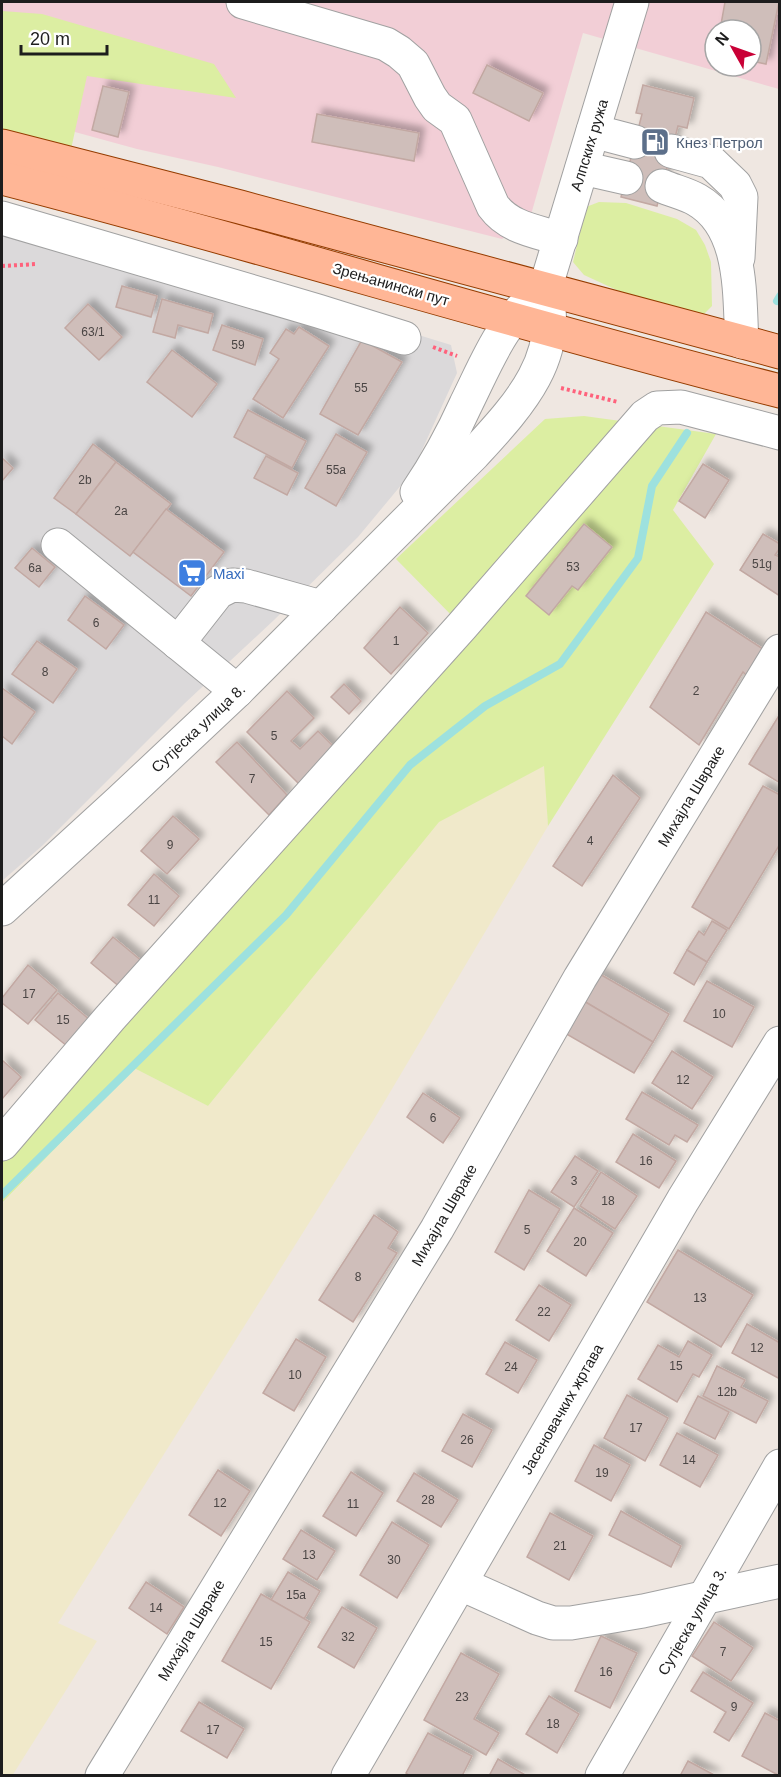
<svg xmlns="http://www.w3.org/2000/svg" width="781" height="1777" font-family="Helvetica,sans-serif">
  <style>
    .residential { fill: #dbd9da }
    .commercial { fill: #f2ced6; fill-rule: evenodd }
    .farmland { fill: #f0e9ca }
    .grass { fill: #dceea2 }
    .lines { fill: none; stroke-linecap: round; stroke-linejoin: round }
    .stream { stroke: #9de1de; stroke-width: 8 }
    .building { fill: #cfbeba; stroke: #c2a8a2; stroke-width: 1.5; filter: url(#shadow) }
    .minor-casing { stroke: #a1a1a1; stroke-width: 35 }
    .major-casing { stroke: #953c00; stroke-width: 35 }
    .path { stroke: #ff627c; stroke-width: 4; stroke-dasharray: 3 3; stroke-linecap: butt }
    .minor { stroke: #fff; stroke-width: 33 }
    .major { stroke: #ffb696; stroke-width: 33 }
    .labels { text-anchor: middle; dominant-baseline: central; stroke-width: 4.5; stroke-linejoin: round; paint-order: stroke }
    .number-label { font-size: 12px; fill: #4a4544 }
    .service-label { font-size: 15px; fill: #4e5e75; stroke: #fff; text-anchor: start }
    .street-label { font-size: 15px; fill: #1d1d1d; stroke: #fff }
    .shop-label { font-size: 15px; fill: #366cbe; stroke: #fff; text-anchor: start }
  </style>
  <defs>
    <filter id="shadow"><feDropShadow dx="5.5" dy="-5.5" stdDeviation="3" flood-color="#0004"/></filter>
  </defs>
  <rect width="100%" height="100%" fill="#efe7e1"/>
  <polygon class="residential" points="2,211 45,220 451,345 457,373 412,472 358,537 274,620 185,703 43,845 2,881"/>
  <path class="commercial" d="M2 2H779V89L583 33 530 218 502 239 218 167 137 149 2 112ZM715 30H751V66H715Z"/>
  <polygon class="farmland" points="545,765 548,826 373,1121 58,1623 97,1641 12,1776 2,1775 2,1204 134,1068 208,1106 438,822"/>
  <g class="grass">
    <polygon points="2,11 42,14 214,64 236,98 87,76 68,163 2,146"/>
    <polygon points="599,202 626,203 677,219 696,230 705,245 711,262 712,306 702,316 645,303 584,275 573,262 586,207"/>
    <polygon points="584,416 716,434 673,510 714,564 548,826 544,766 439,822 208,1106 134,1068 2,1203 2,1158 462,626 396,559 545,419"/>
  </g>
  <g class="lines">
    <g class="stream">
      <polyline points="777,301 780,296"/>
      <polyline points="2,1195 286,915 410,765 485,706 560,664 638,558 652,486 687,433"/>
    </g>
  </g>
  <g class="building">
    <polygon points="725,2 779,2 766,64 751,61 751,30 720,30"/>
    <polygon points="487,65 543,93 529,121 473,93"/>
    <polygon points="643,85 694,98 687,128 678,126 657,206 621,197 642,114 636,113"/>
    <polygon points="103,86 129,92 118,137 92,130"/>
    <polygon points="317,114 419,133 414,161 312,142"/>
    <polygon points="122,286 157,296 151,317 116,307"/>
    <polygon points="162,299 213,314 208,333 178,325 175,338 153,332"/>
    <polygon points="88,304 122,337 99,360 65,328"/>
    <polygon points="222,325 263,339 255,365 213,350"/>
    <polygon points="299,327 329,346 283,418 253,399 279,359 270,353 286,329 294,334"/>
    <polygon points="362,340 402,362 358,435 320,414"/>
    <polygon points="172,350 217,384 192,417 147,382"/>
    <polygon points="248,410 306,441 292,468 234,437"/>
    <polygon points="336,434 367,452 336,506 305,488"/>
    <polygon points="93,444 116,462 76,514 54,498"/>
    <polygon points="266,456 298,473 287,495 254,478"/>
    <polygon points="2,458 13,468 2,481"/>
    <polygon points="116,462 171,504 130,556 76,514"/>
    <polygon points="703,464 729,480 705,518 679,501"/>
    <polygon points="166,509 224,552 191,596 133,552"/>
    <polygon points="584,524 612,547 578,590 572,586 549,615 526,596"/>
    <polygon points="763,534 780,544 780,548 775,555 780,557 780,596 740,570"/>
    <polygon points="32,548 55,567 39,587 15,568"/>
    <polygon points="85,596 124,625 106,649 68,620"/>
    <polygon points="400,607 428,633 391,674 364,648"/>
    <polygon points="706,612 763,649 746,675 743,672 699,745 650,707"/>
    <polygon points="37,641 77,669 53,703 12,674"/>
    <polygon points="344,684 361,701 349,714 331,697"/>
    <polygon points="2,688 35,712 12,744 2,736"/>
    <polygon points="287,691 314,718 291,741 300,749 318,731 336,749 300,785 247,732"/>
    <polygon points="780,714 780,783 749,764"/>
    <polygon points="237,742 287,795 269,815 216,762"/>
    <polygon points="613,775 640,798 582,886 553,866"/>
    <polygon points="763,786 780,795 780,844 729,929 692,907"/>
    <polygon points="173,816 199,839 167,874 141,851"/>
    <polygon points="154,874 179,896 154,926 128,905"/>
    <polygon points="712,921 727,930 707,962 687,950 699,931 704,935"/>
    <polygon points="113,937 143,962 121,988 91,963"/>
    <polygon points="687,950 707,962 694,985 674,973"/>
    <polygon points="28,965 57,990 28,1024 2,1003 2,998"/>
    <polygon points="598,973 669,1014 653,1042 582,1000"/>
    <polygon points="707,981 754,1007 732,1047 684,1021"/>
    <polygon points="58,993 90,1020 67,1046 35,1020"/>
    <polygon points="582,1000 653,1042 634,1073 563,1032"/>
    <polygon points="672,1051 713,1077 692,1109 652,1083"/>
    <polygon points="2,1060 21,1077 2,1099"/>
    <polygon points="642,1092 698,1125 687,1142 675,1135 669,1145 626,1119"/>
    <polygon points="423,1093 460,1118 443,1143 407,1117"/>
    <polygon points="633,1134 676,1161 659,1188 616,1162"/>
    <polygon points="575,1156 598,1171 574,1207 551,1192"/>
    <polygon points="601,1172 637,1196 615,1229 580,1206"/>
    <polygon points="529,1190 560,1209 524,1270 495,1252"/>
    <polygon points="574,1208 613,1233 586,1276 547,1251"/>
    <polygon points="374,1215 398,1232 388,1248 397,1253 353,1322 319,1300"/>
    <polygon points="678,1250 753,1295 721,1347 647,1302"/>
    <polygon points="539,1285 571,1305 549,1341 516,1320"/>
    <polygon points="747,1324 780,1343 780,1379 732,1353"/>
    <polygon points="296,1339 326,1357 294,1411 263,1393"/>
    <polygon points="688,1341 712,1355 699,1377 693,1374 677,1402 638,1379 658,1345 679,1357"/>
    <polygon points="505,1342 537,1360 518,1393 486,1374"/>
    <polygon points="717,1366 745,1380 741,1387 768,1401 756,1423 703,1396"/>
    <polygon points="627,1395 668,1418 645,1461 604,1438"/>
    <polygon points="698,1396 729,1412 715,1439 684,1423"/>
    <polygon points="463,1414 492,1430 472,1467 442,1451"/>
    <polygon points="677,1433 718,1455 700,1487 660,1465"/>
    <polygon points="594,1445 630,1465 611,1501 575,1481"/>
    <polygon points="218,1470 250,1491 221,1536 189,1515"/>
    <polygon points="351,1472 383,1493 356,1536 323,1516"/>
    <polygon points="414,1473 458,1500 441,1527 397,1501"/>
    <polygon points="621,1511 681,1546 671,1567 609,1535"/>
    <polygon points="550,1513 593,1536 569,1580 527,1557"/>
    <polygon points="392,1522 429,1545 397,1598 360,1575"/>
    <polygon points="301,1530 335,1551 317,1580 283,1559"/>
    <polygon points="288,1572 320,1591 304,1619 271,1600"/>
    <polygon points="146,1582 184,1607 167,1634 129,1608"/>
    <polygon points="261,1594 310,1622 271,1689 222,1661"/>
    <polygon points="342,1607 377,1628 354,1668 318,1647"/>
    <polygon points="714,1622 753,1648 731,1681 692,1656"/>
    <polygon points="601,1636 637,1653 610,1708 575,1691"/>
    <polygon points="461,1653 499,1674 474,1719 499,1733 486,1755 424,1720"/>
    <polygon points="703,1672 753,1703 729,1741 714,1732 726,1712 691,1691"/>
    <polygon points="549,1696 579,1714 557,1753 526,1734"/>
    <polygon points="199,1702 244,1729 227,1758 181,1731"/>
    <polygon points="765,1713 780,1721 780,1776 742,1756"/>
    <polygon points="428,1733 472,1756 462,1776 410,1776 406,1773"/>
    <polygon points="498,1759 527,1776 489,1776"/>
    <polygon points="688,1761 716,1776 680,1776"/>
  </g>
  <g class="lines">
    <g class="minor-casing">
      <g id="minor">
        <path d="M243 2 386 44 399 52 413 64 430 97 437 107 455 120 493 206C509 228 536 231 561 239"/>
        <polyline points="593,131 635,142"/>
        <polyline points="671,151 711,162 735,185 741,197 738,258"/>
        <polyline points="582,168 626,178"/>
        <path d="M662 186C673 191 687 194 697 200 744 227 739 296 742 342"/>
        <polyline points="2,218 318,311 404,338"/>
        <polyline points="545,289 632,2"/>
        <path d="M417 492C436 464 452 435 466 404 488 360 503 317 545 289"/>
        <polyline points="58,545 237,691"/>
        <polyline points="178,643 218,592 232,585 246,586 321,607"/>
        <path d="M2 909 119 802 237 691 473 455C516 408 565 358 545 289"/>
        <polyline points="2,1144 110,1018 462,626 645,416 657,408 681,407 780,433"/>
        <polyline points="461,1584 537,1618 553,1623 571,1623 643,1611 780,1581"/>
        <polyline points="102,1776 437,1229 580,978 780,651"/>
        <polyline points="348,1776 683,1200 780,1043"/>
        <polyline points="602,1776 780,1466"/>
      </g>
    </g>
    <g class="major-casing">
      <g id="major">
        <polyline points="2,146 240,207 780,352"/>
        <path d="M2 178C262 245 519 325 780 391"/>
      </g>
    </g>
    <g class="path">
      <polyline points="2,266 37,264"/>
      <polyline points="433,347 457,356"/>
      <polyline points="561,388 618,402"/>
    </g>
    <use href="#minor" class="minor"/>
    <use href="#major" class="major"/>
  </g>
  <defs>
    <g id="fuel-square" transform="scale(1.5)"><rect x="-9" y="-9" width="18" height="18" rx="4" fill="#5c6f8a" stroke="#fff"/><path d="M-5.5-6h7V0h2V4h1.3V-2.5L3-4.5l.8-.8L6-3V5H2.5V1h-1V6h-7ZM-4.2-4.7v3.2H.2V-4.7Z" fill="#fff"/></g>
    <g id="supermarket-square" transform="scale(1.5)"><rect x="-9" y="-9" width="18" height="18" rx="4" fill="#3f7fe0" stroke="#fff"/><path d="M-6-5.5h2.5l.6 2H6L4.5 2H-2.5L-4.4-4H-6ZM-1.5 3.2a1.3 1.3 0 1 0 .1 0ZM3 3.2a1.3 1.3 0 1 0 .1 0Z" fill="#fff"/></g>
  </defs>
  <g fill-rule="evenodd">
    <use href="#fuel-square" x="655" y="142"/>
    <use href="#supermarket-square" x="192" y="573"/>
  </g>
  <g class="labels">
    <g class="number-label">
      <text x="93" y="332">63/1</text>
      <text x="238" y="345">59</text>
      <text x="361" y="388">55</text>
      <text x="336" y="470">55a</text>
      <text x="85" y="480">2b</text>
      <text x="121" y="511">2a</text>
      <text x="762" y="564">51g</text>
      <text x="573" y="567">53</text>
      <text x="35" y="568">6a</text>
      <text x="96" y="623">6</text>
      <text x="396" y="641">1</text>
      <text x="45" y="672">8</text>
      <text x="696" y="691">2</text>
      <text x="274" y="736">5</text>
      <text x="252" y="779">7</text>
      <text x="590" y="841">4</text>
      <text x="170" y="845">9</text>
      <text x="154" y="900">11</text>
      <text x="29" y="994">17</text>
      <text x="719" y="1014">10</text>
      <text x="63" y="1020">15</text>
      <text x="683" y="1080">12</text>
      <text x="433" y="1118">6</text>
      <text x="646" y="1161">16</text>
      <text x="574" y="1181">3</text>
      <text x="608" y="1201">18</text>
      <text x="527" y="1230">5</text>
      <text x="580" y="1242">20</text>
      <text x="358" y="1277">8</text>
      <text x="700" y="1298">13</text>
      <text x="544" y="1312">22</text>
      <text x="757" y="1348">12</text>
      <text x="676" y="1366">15</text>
      <text x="511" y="1367">24</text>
      <text x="295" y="1375">10</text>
      <text x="727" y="1392">12b</text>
      <text x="636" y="1428">17</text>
      <text x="467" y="1440">26</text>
      <text x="689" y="1460">14</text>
      <text x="602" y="1473">19</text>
      <text x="428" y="1500">28</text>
      <text x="220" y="1503">12</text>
      <text x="353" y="1504">11</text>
      <text x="560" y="1546">21</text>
      <text x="309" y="1555">13</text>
      <text x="394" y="1560">30</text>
      <text x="296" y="1595">15a</text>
      <text x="156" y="1608">14</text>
      <text x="348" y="1637">32</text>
      <text x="266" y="1642">15</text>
      <text x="723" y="1652">7</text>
      <text x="606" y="1672">16</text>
      <text x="462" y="1697">23</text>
      <text x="734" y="1707">9</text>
      <text x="553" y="1724">18</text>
      <text x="213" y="1730">17</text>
    </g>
    <g class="service-label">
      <text x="676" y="142">Кнез Петрол</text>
    </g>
    <g class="street-label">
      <text transform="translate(589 145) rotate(-73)">Алпских ружа</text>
      <text transform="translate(391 284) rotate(16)">Зрењанински пут</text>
      <text transform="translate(198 728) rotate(-43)">Сутјеска улица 8.</text>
      <text transform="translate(691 796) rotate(-59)">Михајла Швраке</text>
      <text transform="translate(444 1215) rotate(-60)">Михајла Швраке</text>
      <text transform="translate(562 1409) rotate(-60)">Јасеновачких жртава</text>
      <text transform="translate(692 1621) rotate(-60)">Сутјеска улица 3.</text>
      <text transform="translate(191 1630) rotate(-59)">Михајла Швраке</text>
    </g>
    <g class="shop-label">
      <text x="213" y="573">Maxi</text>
    </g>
  </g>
  <rect width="781" height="1777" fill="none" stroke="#1d1d1d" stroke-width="6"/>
  <g transform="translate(733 48) rotate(310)"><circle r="28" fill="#ffffff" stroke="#a5a5a5" stroke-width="1.5"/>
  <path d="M0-4.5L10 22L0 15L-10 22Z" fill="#c90036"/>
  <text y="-9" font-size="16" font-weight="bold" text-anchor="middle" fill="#1d1d1d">N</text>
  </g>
  <path d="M21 45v9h86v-9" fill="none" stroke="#1d1d1d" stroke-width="3"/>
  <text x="30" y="45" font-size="18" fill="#1d1d1d" stroke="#ffffff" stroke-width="4.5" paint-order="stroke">20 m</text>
</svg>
